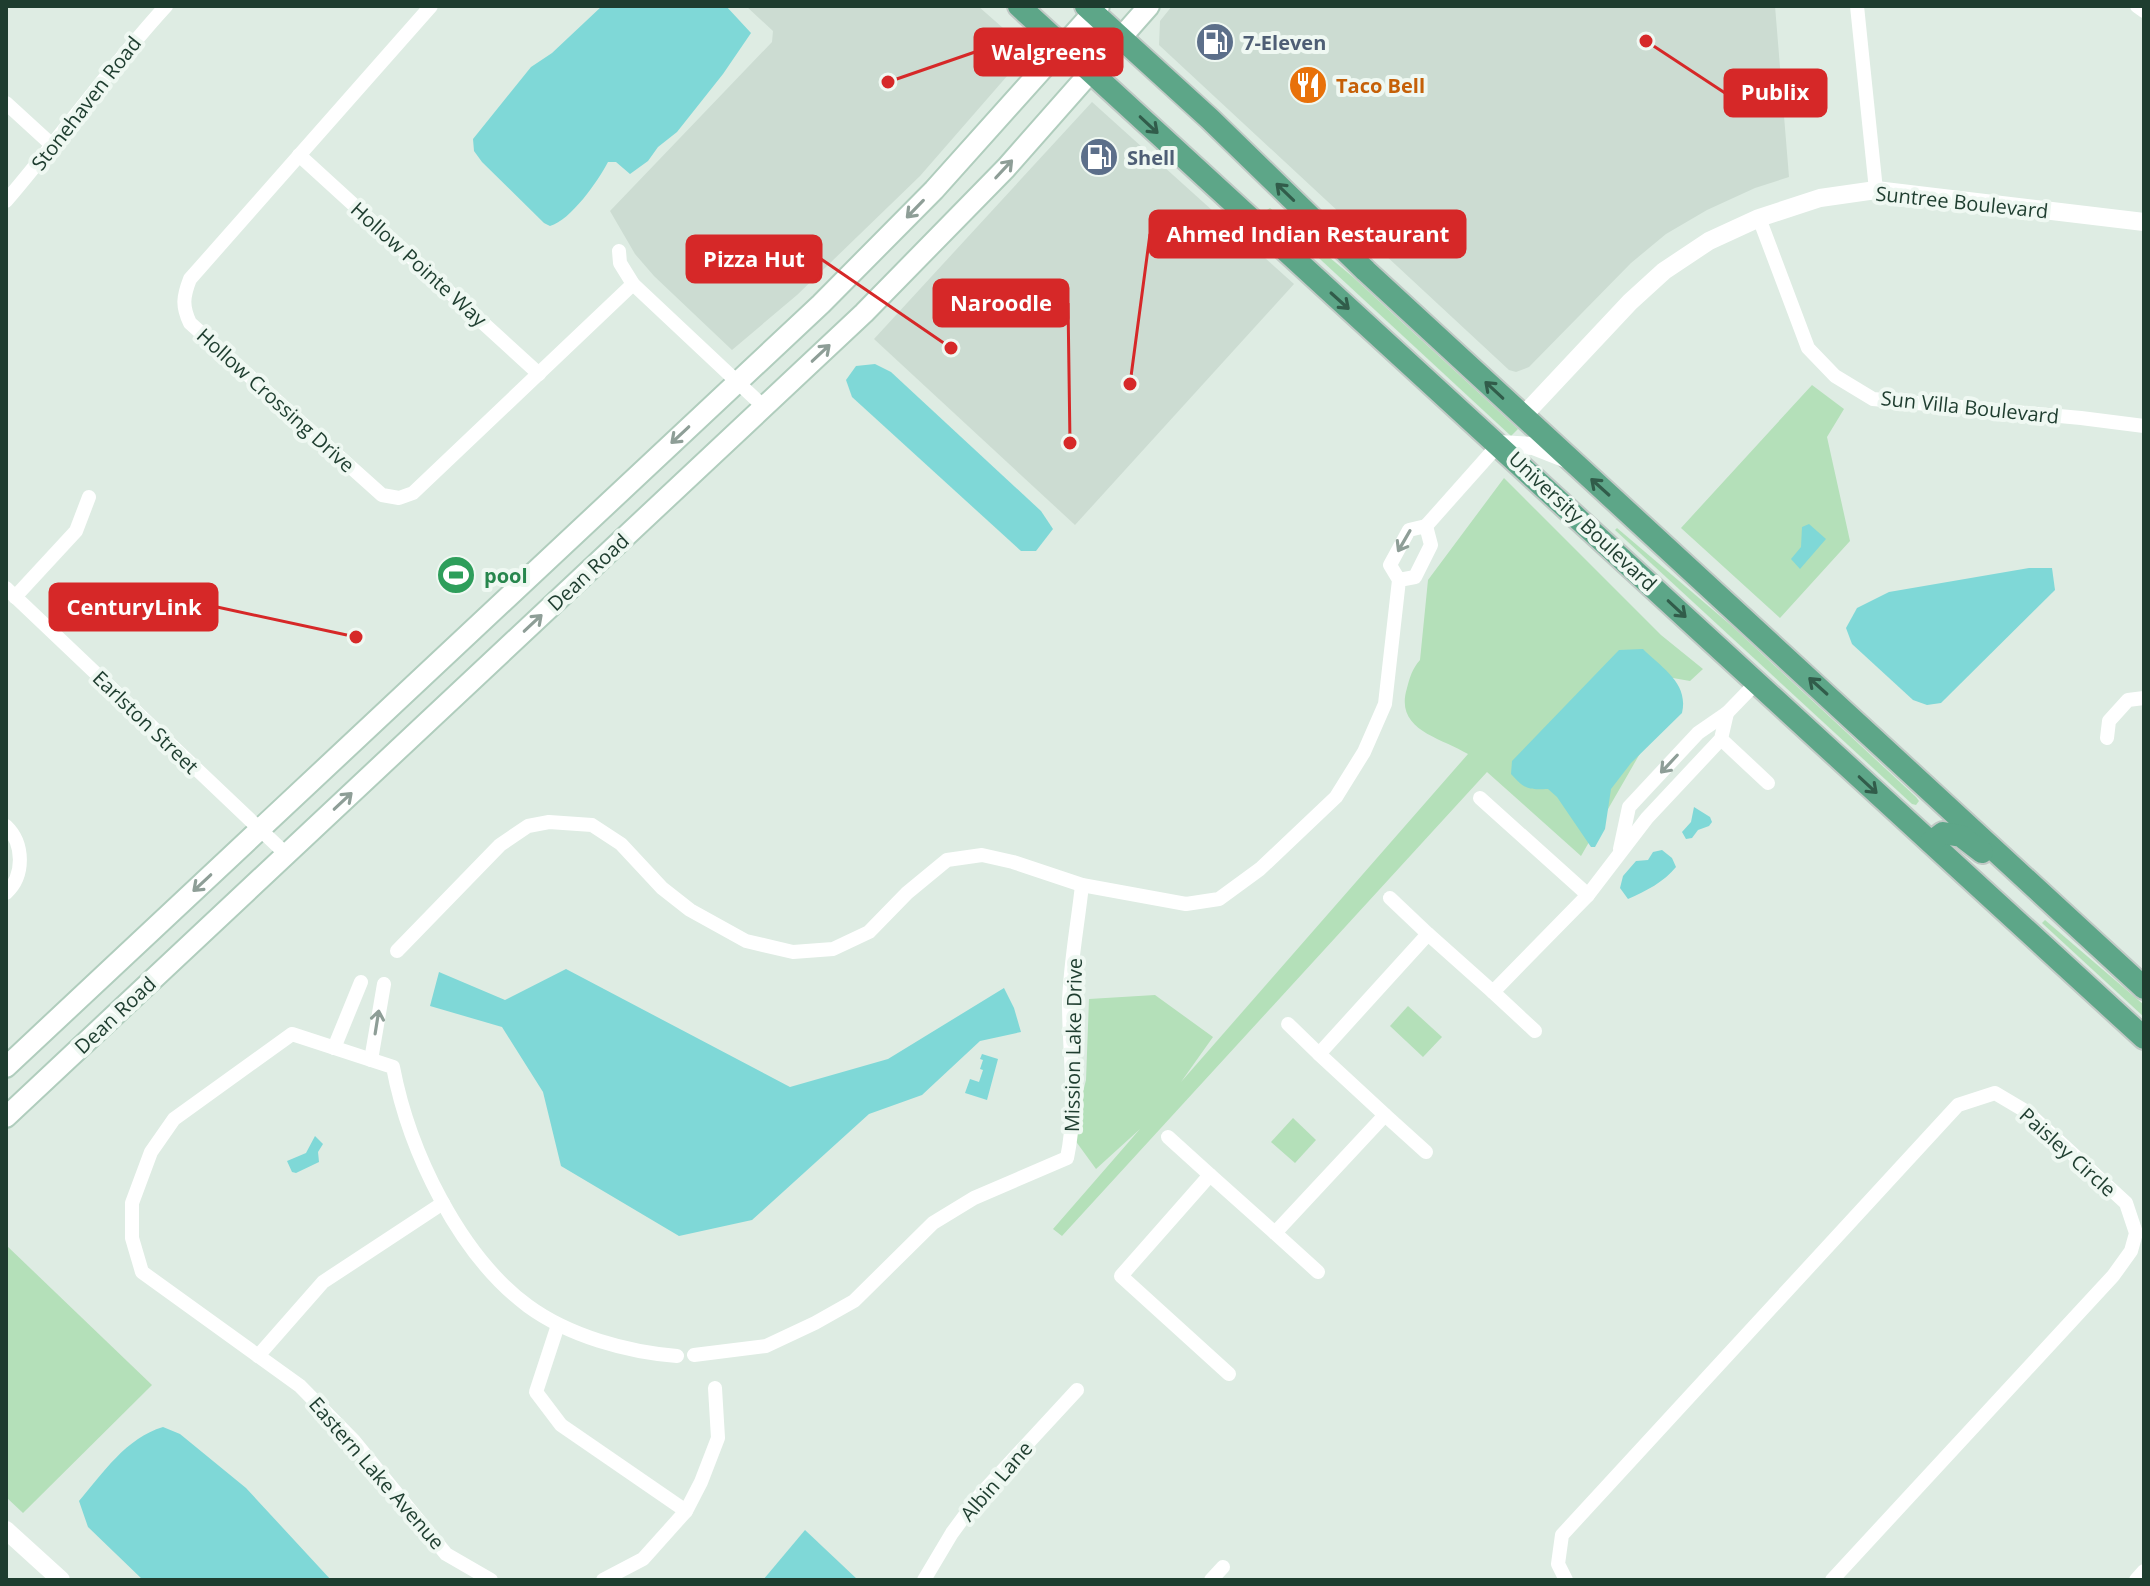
<svg xmlns="http://www.w3.org/2000/svg" width="2150" height="1586" font-family="'Open Sans',sans-serif">
  <style>
    .built { fill: #ccdcd2 }
    .green { fill: #b4e0b9 }
    .water { fill: #7fd8d7 }
    .lines { fill: none; stroke-linecap: round; stroke-linejoin: round }
    .secondary-casing { stroke: #b0cdbd; stroke-width: 24 }
    .primary-casing { stroke: #c0c9c5; stroke-width: 26 }
    .minor { stroke: #fff; stroke-width: 14 }
    .tertiary { stroke: #fff; stroke-width: 18 }
    .secondary { stroke: #fff; stroke-width: 20 }
    .primary { stroke: #5da688; stroke-width: 22 }
    .oneway { stroke: #315c4a }
    .oneway2 { stroke: #8e9e97 }
    .labels { text-anchor: middle; dominant-baseline: central; stroke-width: 8; stroke-linejoin: round; paint-order: stroke }
    .service-label { font-size: 20px; font-weight: bold; fill: #4e5e75; stroke: #eff8f2; text-anchor: start }
    .food-label { font-size: 20px; font-weight: bold; fill: #c56008; stroke: #eff8f2; text-anchor: start }
    .street-label { font-size: 20px; fill: #1e3d2f; stroke: #eff8f2 }
    .leisure-label { font-size: 20px; font-weight: bold; fill: #27864d; stroke: #eff8f2; text-anchor: start }
    .leader { fill: none; stroke: #d62828; stroke-width: 3 }
    .callout-dot { fill: #d62828; stroke: #eff8f2; stroke-width: 3 }
    .callout { fill: #d62828; stroke: #d62828; stroke-width: 3 }
    .callout-label { font-size: 22px; text-anchor: middle; font-weight: bold; fill: #fff }
  </style>
  <rect width="100%" height="100%" fill="#deece3"/>
  <g class="built">
    <polygon points="746,6 978,6 1029,51 920,176 797,295 732,350 654,276 635,254 610,211 772,42 773,31"/>
    <polygon points="1172,6 1775,6 1789,177 1755,188 1707,210 1666,234 1631,263 1529,367 1516,372 1509,370 1159,45 1160,21"/>
    <polygon points="1092,102 1294,284 1075,525 874,339"/>
  </g>
  <g class="green">
    <polygon points="1270,208 1353,277 1518,429 1511,436 1267,210"/>
    <polygon points="1812,385 1844,409 1827,437 1850,541 1780,618 1681,528"/>
    <path d="M1504 478 1661 635 1703 669 1690 681 1673 678 1642 750 1581 856 1487 772 1062 1236 1053 1229 1140 1129 1096 1169 1072 1136 1086 1080 1089 999 1155 995 1213 1037 1181 1082 1468 754C1440 737 1394 730 1407 688 1410 677 1412 669 1420 660L1428 580Z"/>
    <polygon points="1617,528 1733,627 1916,797 1919,801 1916,805 1912,804 1615,530"/>
    <polygon points="2045,920 2144,1005 2144,1017 2042,923"/>
    <polygon points="1408,1006 1442,1037 1423,1057 1390,1026"/>
    <polygon points="1293,1118 1316,1140 1295,1163 1271,1142"/>
    <polygon points="6,1245 152,1385 23,1513 6,1497"/>
  </g>
  <g class="water">
    <path d="M602 6H726L751 33 723 74 677 132 658 147 648 161 630 174 616 162H608C598 181 571 220 550 226L544 223 482 162 474 151 473 139 531 67 552 53Z"/>
    <polygon points="875,364 891,372 1041,511 1053,529 1036,551 1021,551 852,397 846,380 856,366"/>
    <polygon points="1809,524 1826,539 1800,569 1791,559 1801,547 1802,527"/>
    <polygon points="2029,568 2052,568 2055,590 1941,703 1927,705 1913,700 1852,644 1846,628 1857,608 1889,592"/>
    <path d="M1643 649C1662 668 1689 683 1682 713L1631 763 1611 789 1605 829 1595 847H1591L1557 797 1548 789C1527 790 1525 789 1511 774L1512 761 1619 650Z"/>
    <polygon points="1694,807 1710,817 1712,822 1709,826 1698,830 1692,838 1686,839 1682,832 1691,822"/>
    <path d="M1662 850 1672 858 1676 867C1664 882 1646 891 1628 899L1620 888 1623 876 1636 861 1648 860 1653 852Z"/>
    <polygon points="566,969 790,1087 888,1059 1004,988 1014,1008 1021,1032 980,1041 922,1095 869,1114 752,1220 679,1236 561,1166 543,1092 502,1027 430,1006 439,972 505,1000"/>
    <polygon points="982,1054 998,1059 987,1100 965,1093 970,1079 979,1082 983,1070 980,1069 983,1060 980,1059"/>
    <polygon points="315,1136 323,1144 318,1152 319,1162 296,1173 292,1172 287,1161 306,1153"/>
    <path d="M163 1427 180 1434 246 1488 331 1580H143L88 1527 79 1501C103 1473 126 1438 163 1427Z"/>
    <polygon points="805,1530 858,1580 763,1580"/>
  </g>
  <g class="lines">
    <g class="secondary-casing">
      <g id="secondary">
        <polyline points="6,1067 821,304 934,190 1099,6"/>
        <polyline points="6,1117 864,313 1006,168 1149,6"/>
      </g>
    </g>
    <g class="primary-casing">
      <g id="primary">
        <polyline points="1019,6 2144,1038"/>
        <polyline points="1086,6 1210,119 1366,271 2144,988"/>
        <polyline points="1931,842 1943,833 1961,836 1982,852"/>
      </g>
    </g>
    <g class="minor">
      <path d="M431 6 190 279C183 297 182 306 190 323L382 495 399 498 413 493 633 284"/>
      <polyline points="1857,6 1876,190"/>
      <polyline points="2137,6 2144,11"/>
      <polyline points="6,103 53,146"/>
      <polyline points="299,155 539,374"/>
      <path d="M6 201C61 137 109 68 166 6"/>
      <polyline points="1759,218 1808,348 1835,376 1873,399 2081,418 2144,426"/>
      <polyline points="619,251 620,263 633,284 764,407"/>
      <polyline points="1426,526 1499,444"/>
      <polyline points="6,588 286,854"/>
      <polyline points="15,597 76,531 89,497"/>
      <polyline points="2107,738 2109,721 2128,700 2144,698"/>
      <polyline points="1721,739 1768,783"/>
      <polyline points="1480,798 1588,895"/>
      <path d="M6 826C24 843 25 876 6 893"/>
      <polyline points="1620,849 1629,807 1698,733 1727,713 1757,682"/>
      <polyline points="1390,898 1428,934"/>
      <polyline points="397,951 500,845 528,826 549,822 592,825 621,844 662,888 690,910 746,941 793,952 833,949 869,932 907,893 947,860 982,855 1013,862 1082,885 1186,904 1219,899 1260,869 1336,797 1364,752 1385,704 1399,580 1390,565 1409,530 1426,526 1431,545 1415,577 1399,580"/>
      <polyline points="1493,992 1535,1031"/>
      <polyline points="1288,1024 1319,1054"/>
      <polyline points="334,1048 361,982"/>
      <polyline points="371,1060 384,984"/>
      <polyline points="1385,1115 1426,1152"/>
      <polyline points="1168,1137 1210,1175"/>
      <polyline points="1275,1233 1318,1272"/>
      <polyline points="558,1325 536,1392 561,1425 686,1511"/>
      <path d="M694 1355 766 1346 815 1323 854 1301 933 1223 974 1198 1067 1158C1078 1106 1069 1055 1069 1003 1070 964 1078 923 1082 885"/>
      <polyline points="258,1356 323,1282 443,1203"/>
      <polyline points="1229,1374 1121,1276 1210,1175 1275,1233 1385,1115 1319,1054 1428,934 1493,992 1588,895 1647,818 1721,739 1727,713"/>
      <path d="M491 1580 446 1554 354 1441 300 1386 142 1272 132 1238V1203L151 1152 174 1119 292 1034 393 1067C409 1151 459 1255 528 1306 569 1336 627 1352 677 1356"/>
      <polyline points="603,1580 643,1559 686,1511 701,1482 718,1438 715,1388"/>
      <polyline points="924,1580 952,1533 980,1495 1077,1390"/>
      <polyline points="1211,1580 1223,1567"/>
      <polyline points="1566,1580 1558,1564 1562,1535 1958,1105 1995,1093 2027,1112 2126,1203 2136,1233 2131,1251 2113,1276 1832,1580"/>
      <polyline points="2136,1580 2144,1571"/>
    </g>
    <g class="tertiary">
      <polyline points="1523,416 1630,302 1664,271 1709,241 1759,218 1820,198 1876,190 2144,222"/>
      <polyline points="1499,444 1533,446 1566,459"/>
      <polyline points="6,1530 61,1580"/>
    </g>
    <use href="#secondary" class="secondary"/>
    <use href="#primary" class="primary"/>
  </g>
  <defs><path id="oneway-shaft" d="M-6 0H5M1.5-3L5.5 0L1.5 3" fill="none" stroke-width="1.6" stroke-linecap="round" stroke-linejoin="round" transform="scale(2)"/></defs>
  <g class="oneway">
    <use href="#oneway-shaft" transform="translate(1149 125) rotate(43)"/>
    <use href="#oneway-shaft" transform="translate(1285 192) rotate(-136)"/>
    <use href="#oneway-shaft" transform="translate(1340 301) rotate(42)"/>
    <use href="#oneway-shaft" transform="translate(1494 390) rotate(-137)"/>
    <use href="#oneway-shaft" transform="translate(1600 487) rotate(-138)"/>
    <use href="#oneway-shaft" transform="translate(1677 609) rotate(43)"/>
    <use href="#oneway-shaft" transform="translate(1818 686) rotate(-138)"/>
    <use href="#oneway-shaft" transform="translate(1868 785) rotate(43)"/>
  </g>
  <g class="oneway2">
    <use href="#oneway-shaft" transform="translate(1004 169) rotate(-47)"/>
    <use href="#oneway-shaft" transform="translate(915 209) rotate(134)"/>
    <use href="#oneway-shaft" transform="translate(821 353) rotate(-43)"/>
    <use href="#oneway-shaft" transform="translate(680 435) rotate(137)"/>
    <use href="#oneway-shaft" transform="translate(1404 541) rotate(120)"/>
    <use href="#oneway-shaft" transform="translate(533 623) rotate(-43)"/>
    <use href="#oneway-shaft" transform="translate(1669 764) rotate(133)"/>
    <use href="#oneway-shaft" transform="translate(343 801) rotate(-43)"/>
    <use href="#oneway-shaft" transform="translate(202 883) rotate(137)"/>
    <use href="#oneway-shaft" transform="translate(377 1022) rotate(-81)"/>
  </g>
  <defs>
    <g id="fuel-disc" transform="scale(2)"><circle r="9.5" fill="#5c6f8a" stroke="#eff8f2"/><path d="M-5.5-6h7V0h2V4h1.3V-2.5L3-4.5l.8-.8L6-3V5H2.5V1h-1V6h-7ZM-4.2-4.7v3.2H.2V-4.7Z" fill="#fff"/></g>
    <g id="restaurant-disc" transform="scale(2)"><circle r="9.5" fill="#e8710a" stroke="#eff8f2"/><path d="M-5-6h1v4h1v-4h1v4h1v-4h1v5L-1.5 .5V6h-2V.5L-5-1ZM5-6V6H3V1.5H1.5Q1.5-4 5-6Z" fill="#fff"/></g>
    <g id="stadium-disc" transform="scale(2)"><circle r="9.5" fill="#2e9e5b" stroke="#eff8f2"/><path d="M0-5a6.5 5 0 1 0 0 10a6.5 5 0 1 0 0-10ZM-3.5-1.8h7v3.6h-7Z" fill="#fff"/></g>
  </defs>
  <g fill-rule="evenodd">
    <use href="#fuel-disc" x="1215" y="42"/>
    <use href="#restaurant-disc" x="1308" y="85"/>
    <use href="#fuel-disc" x="1099" y="157"/>
    <use href="#stadium-disc" x="456" y="575"/>
  </g>
  <g class="labels">
    <g class="service-label">
      <text x="1243" y="42">7-Eleven</text>
      <text x="1127" y="157">Shell</text>
    </g>
    <g class="food-label">
      <text x="1336" y="85">Taco Bell</text>
    </g>
    <g class="street-label">
      <text transform="translate(86 103) rotate(-52)">Stonehaven Road</text>
      <text transform="translate(1962 202) rotate(6)">Suntree Boulevard</text>
      <text transform="translate(419 264) rotate(42)">Hollow Pointe Way</text>
      <text transform="translate(276 400) rotate(42)">Hollow Crossing Drive</text>
      <text transform="translate(1970 407) rotate(6)">Sun Villa Boulevard</text>
      <text transform="translate(1583 521) rotate(43)">University Boulevard</text>
      <text transform="translate(588 572) rotate(-43)">Dean Road</text>
      <text transform="translate(146 722) rotate(44)">Earlston Street</text>
      <text transform="translate(115 1015) rotate(-43)">Dean Road</text>
      <text transform="translate(1073 1045) rotate(-89)">Mission Lake Drive</text>
      <text transform="translate(2068 1152) rotate(42)">Paisley Circle</text>
      <text transform="translate(377 1473) rotate(49)">Eastern Lake Avenue</text>
      <text transform="translate(996 1481) rotate(-49)">Albin Lane</text>
    </g>
    <g class="leisure-label">
      <text x="484" y="575">pool</text>
    </g>
  </g>
  <path class="leader" d="M888 82L975 52M1646 41L1725 93M1130 384L1150 234M951 348L821 259M1070 443L1068 303M356 637L217 607"/>
  <g class="callout-dot">
    <circle cx="888" cy="82" r="8"/>
    <circle cx="1646" cy="41" r="8"/>
    <circle cx="1130" cy="384" r="8"/>
    <circle cx="951" cy="348" r="8"/>
    <circle cx="1070" cy="443" r="8"/>
    <circle cx="356" cy="637" r="8"/>
  </g>
  <g class="callout">
    <rect x="975" y="29" width="147" height="46" rx="8"/>
    <rect x="1725" y="70" width="101" height="46" rx="8"/>
    <rect x="1150" y="211" width="315" height="46" rx="8"/>
    <rect x="687" y="236" width="134" height="46" rx="8"/>
    <rect x="934" y="280" width="134" height="46" rx="8"/>
    <rect x="50" y="584" width="167" height="46" rx="8"/>
  </g>
  <g class="callout-label">
    <text x="1049" y="60">Walgreens</text>
    <text x="1775" y="100">Publix</text>
    <text x="1308" y="242">Ahmed Indian Restaurant</text>
    <text x="754" y="267">Pizza Hut</text>
    <text x="1001" y="311">Naroodle</text>
    <text x="134" y="615">CenturyLink</text>
  </g>
  <rect width="2150" height="1586" fill="none" stroke="#1e3d2f" stroke-width="16"/>
</svg>
